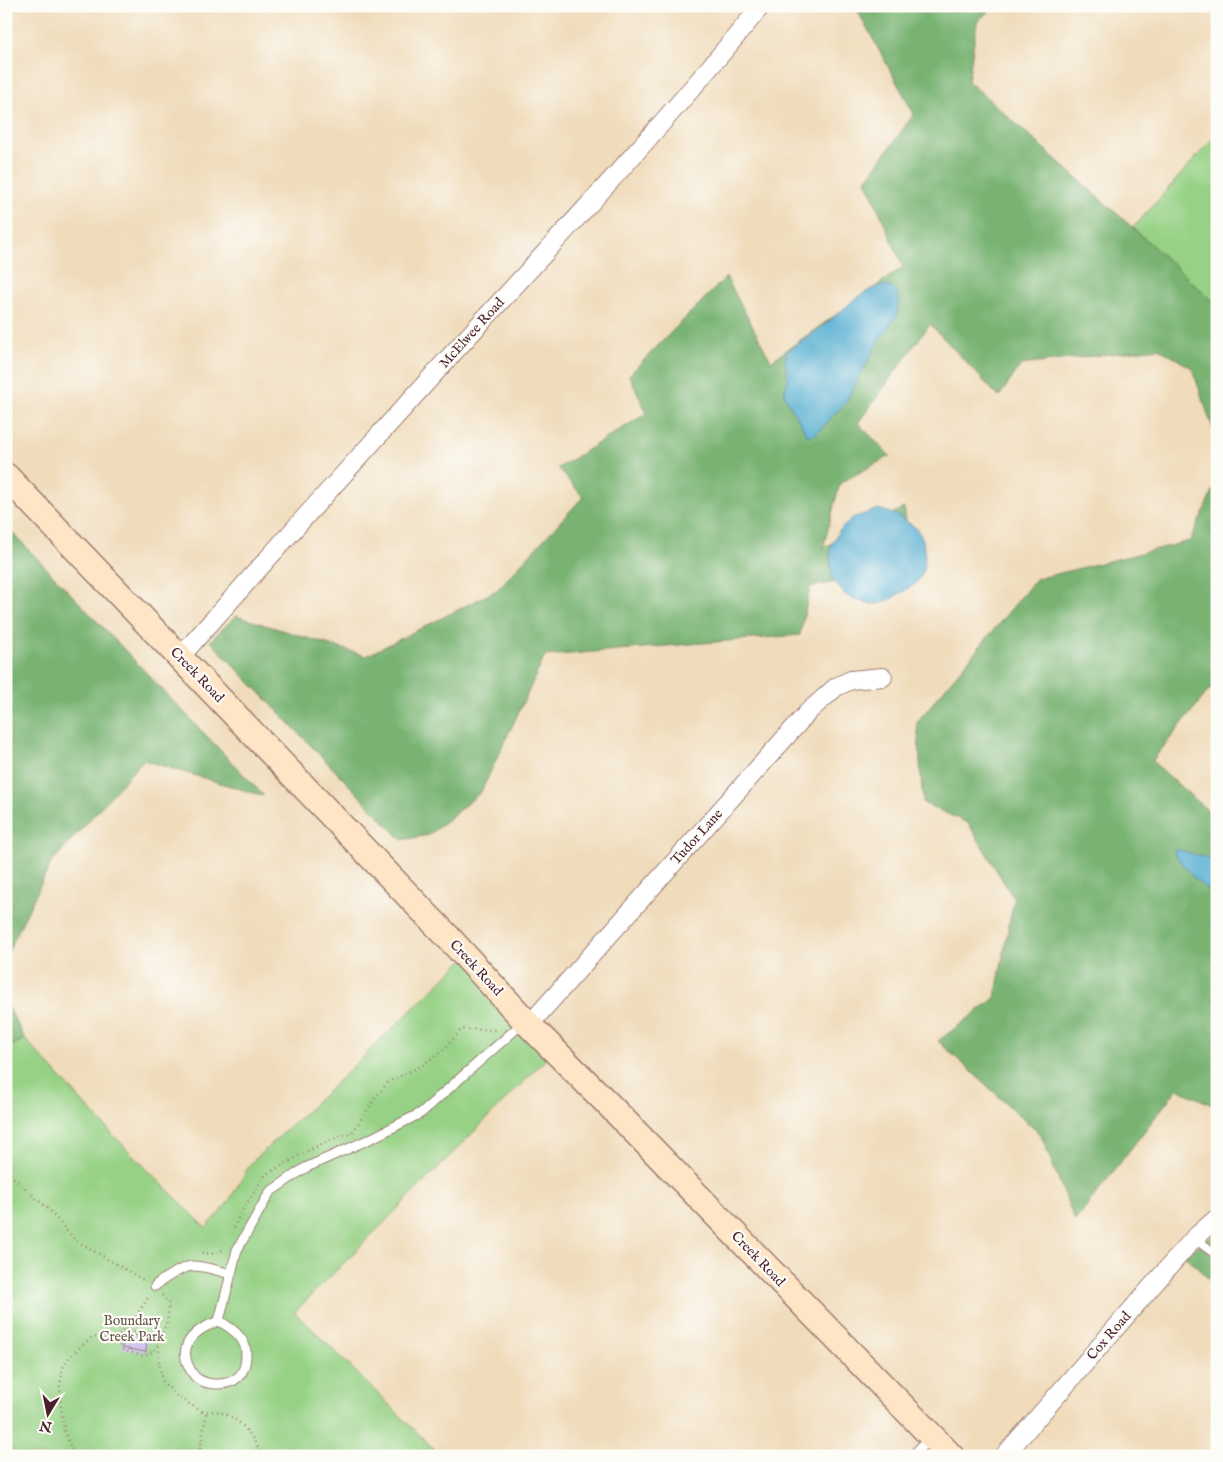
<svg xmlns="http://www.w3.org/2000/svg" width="1223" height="1462" font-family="'IM FELL English',serif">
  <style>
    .green { fill: #96d185; stroke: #707858 }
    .forest { fill: #78b372; stroke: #61694e }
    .water { fill: #55aed2; stroke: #50667e }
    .building { fill: #c5b5f0 }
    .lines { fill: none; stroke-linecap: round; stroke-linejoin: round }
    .lane-casing { stroke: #9d7e73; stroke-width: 11 }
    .street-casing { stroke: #9d7e73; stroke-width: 20 }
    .secondary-casing { stroke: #9d7e73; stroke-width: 28 }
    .path { stroke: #9d7e73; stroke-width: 2.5; stroke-dasharray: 1 4; stroke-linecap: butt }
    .lane { stroke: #fff; stroke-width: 9 }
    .street { stroke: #fff; stroke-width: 18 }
    .secondary { stroke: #fde5c5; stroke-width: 25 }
    .labels { text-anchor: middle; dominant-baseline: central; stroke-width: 4.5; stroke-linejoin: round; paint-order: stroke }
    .street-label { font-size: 14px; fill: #4a1f2b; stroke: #fdfcf7 }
    .park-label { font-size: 14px; fill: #615446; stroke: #fdfcf7 }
  </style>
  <rect width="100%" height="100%" fill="#fdfcf7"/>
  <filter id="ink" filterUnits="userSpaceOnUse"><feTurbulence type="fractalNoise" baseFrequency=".02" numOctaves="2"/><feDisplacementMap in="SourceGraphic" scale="10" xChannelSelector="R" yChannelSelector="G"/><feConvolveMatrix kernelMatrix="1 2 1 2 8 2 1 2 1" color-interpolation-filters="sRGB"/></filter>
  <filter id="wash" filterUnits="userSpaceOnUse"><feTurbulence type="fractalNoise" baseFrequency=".0096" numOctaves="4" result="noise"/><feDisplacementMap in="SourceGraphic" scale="20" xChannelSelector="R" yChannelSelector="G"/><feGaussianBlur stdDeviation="1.12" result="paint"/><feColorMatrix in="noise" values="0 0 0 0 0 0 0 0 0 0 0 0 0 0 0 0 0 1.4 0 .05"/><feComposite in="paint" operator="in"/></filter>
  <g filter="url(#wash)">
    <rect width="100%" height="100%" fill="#f0dcbb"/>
    <g class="green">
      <polygon points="1217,134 1217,305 1133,228"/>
      <polygon points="465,958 554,1051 295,1312 441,1456 6,1456 6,1048 25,1039 113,1135 206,1228 227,1204 251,1163 328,1091"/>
    </g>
    <g class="forest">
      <polygon points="855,6 994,6 977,22 968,81 1133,228 1217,305 1217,441 1192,368 1158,348 1021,365 999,397 930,324 858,423 890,456 840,483 823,548 904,508 914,567 810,587 800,635 545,656 481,792 429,835 402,840 210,641 236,616 366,656 497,590 583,497 558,468 647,413 629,375 726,277 771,361 903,267 866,180 914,114"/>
      <polygon points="1217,482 1217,680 1152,761 1217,819 1217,1107 1177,1089 1075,1221 1041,1135 938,1041 995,998 1014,899 968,823 923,803 917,722 1036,579 1190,541"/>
      <polygon points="6,526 264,796 143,760 51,863 6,956"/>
      <polygon points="6,1003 25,1039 6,1048"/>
      <polygon points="1217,1233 1217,1287 1184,1255"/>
    </g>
    <g class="water">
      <path d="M882 285 893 288 897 292 899 300 897 315 876 346 846 402 817 433 810 436 807 435 784 395 788 379 785 359 786 353 790 349C803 340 816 332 828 322 846 308 860 291 882 285Z"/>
      <polygon points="879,509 897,515 916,528 923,539 925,557 923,572 916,584 887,601 879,604 872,604 851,598 844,594 832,579 830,552 831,545 839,531 852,518"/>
      <path d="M1176 849 1217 861V894C1199 888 1187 869 1175 855L1174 850Z"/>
      <path d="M1215 907 1217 908V934C1211 925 1209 916 1215 907Z"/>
    </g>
    <g id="blocks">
      <polygon class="building" points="125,1333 147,1337 146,1352 122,1348"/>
    </g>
  </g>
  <g filter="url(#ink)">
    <use href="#blocks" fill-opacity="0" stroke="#9d7e73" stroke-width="1"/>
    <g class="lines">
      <g class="lane-casing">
        <g id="lane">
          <polyline points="1194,1238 1217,1255"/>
          <path d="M155 1286C163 1279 182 1267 192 1266 205 1266 219 1271 231 1274"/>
          <polyline points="219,1321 237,1250 270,1192 305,1168 372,1138 421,1113 525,1021"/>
          <path d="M219 1321C232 1328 247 1339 246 1355 246 1362 244 1372 238 1377 229 1386 209 1386 198 1379 194 1377 191 1371 189 1367 177 1343 198 1328 219 1321Z"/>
          <polyline points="912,1456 930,1438"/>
        </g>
      </g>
      <g class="street-casing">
        <g id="street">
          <path d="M180 657C267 559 355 461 443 364 551 246 660 130 761 6"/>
          <polyline points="529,1025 809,711 836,687 851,680 883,677"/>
          <polyline points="1004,1456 1194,1238 1217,1218"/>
        </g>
      </g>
      <g class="secondary-casing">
        <polyline id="secondary" points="6,476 447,936 529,1025 611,1107 951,1456"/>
      </g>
      <g class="path">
        <polyline points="6,1171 48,1209 75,1240 145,1281"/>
        <polyline points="234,1228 239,1216 265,1175 313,1148 342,1135 351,1134 376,1097 388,1082 423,1065 443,1050 462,1029 498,1030"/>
        <polyline points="202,1253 215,1254 225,1249"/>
        <polyline points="162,1295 169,1304 167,1322 159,1341 159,1363 163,1382 177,1396 206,1414 199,1456"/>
        <polyline points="134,1331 137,1315 149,1296"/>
        <path d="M202 1412C208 1411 216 1410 222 1413 242 1419 254 1438 262 1456"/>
        <polyline points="72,1450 64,1430 61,1406 60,1386 63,1367 71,1355 92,1337 118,1339 122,1350 144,1356 154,1351 159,1341 140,1333 123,1328 118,1339"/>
      </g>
      <use href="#lane" class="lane"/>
      <use href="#street" class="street"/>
      <use href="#secondary" class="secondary"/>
    </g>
  </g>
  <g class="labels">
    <g class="street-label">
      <text transform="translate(472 333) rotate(-48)">McElwee Road</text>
      <text transform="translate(197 675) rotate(46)">Creek Road</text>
      <text transform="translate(697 837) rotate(-48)">Tudor Lane</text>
      <text transform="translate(476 968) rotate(47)">Creek Road</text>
      <text transform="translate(758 1259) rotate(46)">Creek Road</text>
      <text transform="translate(1109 1336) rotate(-49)">Cox Road</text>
    </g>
    <g class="park-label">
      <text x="132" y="1321">Boundary<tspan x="132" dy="16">Creek Park</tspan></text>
    </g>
  </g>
  <rect width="1223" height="1462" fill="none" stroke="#fdfcf7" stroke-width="25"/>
  <g transform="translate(48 1414) rotate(190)" stroke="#fdfcf7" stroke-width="4" paint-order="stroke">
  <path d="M0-4L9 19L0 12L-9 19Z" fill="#4a1f2b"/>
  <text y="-8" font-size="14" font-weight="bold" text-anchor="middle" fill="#4a1f2b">N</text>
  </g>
</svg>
